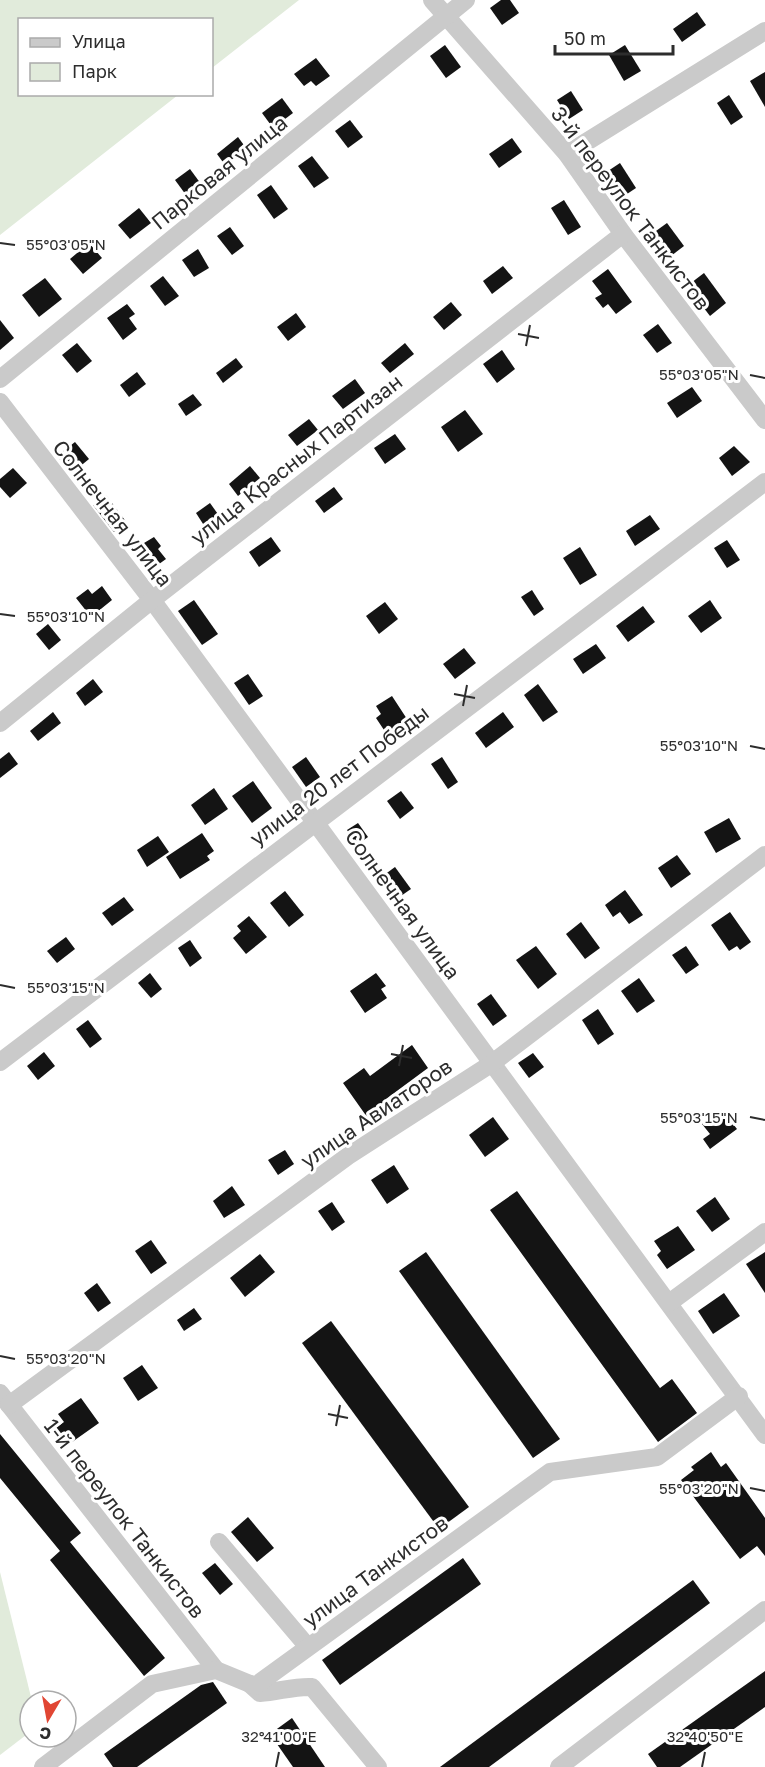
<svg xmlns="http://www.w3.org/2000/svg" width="765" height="1767" font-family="'Golos Text',sans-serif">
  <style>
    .green { fill: #e1ebdb }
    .building { fill: #141414 }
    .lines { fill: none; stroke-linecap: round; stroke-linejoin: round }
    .minor { stroke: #cacaca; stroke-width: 18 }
    .ticks { fill: none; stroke: #2d2d2d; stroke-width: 2 }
    .labels { text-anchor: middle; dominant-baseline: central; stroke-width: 6; stroke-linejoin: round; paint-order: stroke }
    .street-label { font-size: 21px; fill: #2d2d2d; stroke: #fff }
    .ticks-label { font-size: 15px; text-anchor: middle; fill: #2d2d2d; stroke: #fff; stroke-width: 6; stroke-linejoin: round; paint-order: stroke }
  </style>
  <rect width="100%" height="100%" fill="#fff"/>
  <g class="green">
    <polygon points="0,0 299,0 212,68 212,20 20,20 20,94 178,95 0,235"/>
    <polygon points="0,1572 32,1701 30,1732 0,1755"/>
  </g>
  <g class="building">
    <polygon points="501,0 510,0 519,13 502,25 490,8"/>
    <polygon points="697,12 706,25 682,42 673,29"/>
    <polygon points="445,45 461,67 446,78 430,56"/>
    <polygon points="625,45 641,71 624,81 609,55"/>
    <polygon points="316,58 330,76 316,86 311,81 304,86 294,74"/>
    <polygon points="765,72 765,107 750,81"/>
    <polygon points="571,91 583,110 569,119 557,100"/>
    <polygon points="729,95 743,117 731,125 717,103"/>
    <polygon points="282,98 293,113 273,128 262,113"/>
    <polygon points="350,120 363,137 348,148 335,131"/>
    <polygon points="238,137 246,148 225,165 217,154"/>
    <polygon points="512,138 522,152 499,168 489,154"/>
    <polygon points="312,156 329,178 314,188 298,166"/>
    <polygon points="620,163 636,188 624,196 608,171"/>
    <polygon points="190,169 201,184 186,195 175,180"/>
    <polygon points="271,185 288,209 274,219 257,195"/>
    <polygon points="564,200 581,227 568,235 551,208"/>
    <polygon points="139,208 151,223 130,239 118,225"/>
    <polygon points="667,223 684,246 667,259 649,236"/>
    <polygon points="230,227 244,246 232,255 217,236"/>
    <polygon points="89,243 102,258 83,274 70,259"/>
    <polygon points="198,249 209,268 194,277 182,260"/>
    <polygon points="503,266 513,278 492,294 483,281"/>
    <polygon points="608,269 632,302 616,314 608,304 603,308 595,298 602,294 592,281"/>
    <polygon points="704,273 726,303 710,316 687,286"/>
    <polygon points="163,276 179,296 165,306 150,286"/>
    <polygon points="45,278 62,299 39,317 22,295"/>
    <polygon points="451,302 462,315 444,330 433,317"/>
    <polygon points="127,304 135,314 129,318 137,329 123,340 107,318"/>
    <polygon points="296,313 306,327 288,341 277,327"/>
    <polygon points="0,320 14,338 0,350"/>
    <polygon points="658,324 672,343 657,353 643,335"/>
    <polygon points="77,343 92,361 77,373 62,355"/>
    <polygon points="405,343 414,354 390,373 381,363"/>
    <polygon points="502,350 515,369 497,383 483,364"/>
    <polygon points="236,358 243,367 223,383 216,373"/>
    <polygon points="137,372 146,384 129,397 120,385"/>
    <polygon points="355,379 365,393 343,409 332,396"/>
    <polygon points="692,387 702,401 677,418 667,403"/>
    <polygon points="193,394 202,405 186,416 178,404"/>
    <polygon points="465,410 483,434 458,452 441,427"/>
    <polygon points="309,419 318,430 297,446 288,435"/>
    <polygon points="395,434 406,449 385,464 374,448"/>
    <polygon points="75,442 89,459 72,473 57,456"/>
    <polygon points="734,446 750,462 732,476 719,458"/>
    <polygon points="250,466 260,478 238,496 229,484"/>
    <polygon points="13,468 27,483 10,498 0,487 0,479"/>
    <polygon points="334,487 343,499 324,513 315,501"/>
    <polygon points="106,495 127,523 114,532 93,505"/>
    <polygon points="210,503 220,517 205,527 196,513"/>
    <polygon points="650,515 660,529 635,546 626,531"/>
    <polygon points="154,537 161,546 158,549 166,559 148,572 133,553 134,549"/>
    <polygon points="271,537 281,551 259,567 249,552"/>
    <polygon points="727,540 740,560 727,568 714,548"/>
    <polygon points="580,547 597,575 580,585 563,558"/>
    <polygon points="102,586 112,600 91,617 76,598 88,589 92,594"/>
    <polygon points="532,590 544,609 534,616 521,597"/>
    <polygon points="194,600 218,634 202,645 178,611"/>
    <polygon points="710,600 722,618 701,633 688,616"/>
    <polygon points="385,602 398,619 379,634 366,616"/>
    <polygon points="643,606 655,622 628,642 616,626"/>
    <polygon points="48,624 61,640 49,650 36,634"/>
    <polygon points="596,644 606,658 583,674 573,659"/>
    <polygon points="464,648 476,663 455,679 443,664"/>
    <polygon points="248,674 263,696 249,705 234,683"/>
    <polygon points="93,679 103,692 85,706 76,693"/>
    <polygon points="538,684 558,712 543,722 524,695"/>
    <polygon points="392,696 407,719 386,733 376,718 381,714 376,706"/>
    <polygon points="53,712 61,723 38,741 30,731"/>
    <polygon points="503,712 514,727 486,748 475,733"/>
    <polygon points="9,752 18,764 0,778 0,759"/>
    <polygon points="306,757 320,777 306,787 292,767"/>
    <polygon points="442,757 458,782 448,789 431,764"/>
    <polygon points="253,781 272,808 252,823 232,796"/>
    <polygon points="214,788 228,809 205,825 191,805"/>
    <polygon points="401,791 414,808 400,819 387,801"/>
    <polygon points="729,818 741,839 716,853 704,832"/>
    <polygon points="358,823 368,837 357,845 347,830"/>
    <polygon points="202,833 214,851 207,856 210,860 180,879 166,857"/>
    <polygon points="158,836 169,852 147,867 137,850"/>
    <polygon points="677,855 691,874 671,888 658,868"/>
    <polygon points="395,867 411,889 395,900 380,878"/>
    <polygon points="625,890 643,915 629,924 620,912 613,917 605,905"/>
    <polygon points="285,891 304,915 289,927 270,903"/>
    <polygon points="124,897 134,910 112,926 102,913"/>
    <polygon points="730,912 751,942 740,950 737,946 729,951 711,925"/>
    <polygon points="249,916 267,937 246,954 233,938 241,931 237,926"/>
    <polygon points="581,922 600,948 585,959 566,934"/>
    <polygon points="66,937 75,949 57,963 47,951"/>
    <polygon points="190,940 202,958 190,967 178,948"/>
    <polygon points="536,946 557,974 538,989 516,960"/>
    <polygon points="686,946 699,965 686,974 672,955"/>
    <polygon points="150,973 162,989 151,998 138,983"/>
    <polygon points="376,973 386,986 381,989 387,998 365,1013 350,991"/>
    <polygon points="639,978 655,1001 637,1013 621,991"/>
    <polygon points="491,994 507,1016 493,1026 477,1004"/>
    <polygon points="598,1009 614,1034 598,1045 582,1020"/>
    <polygon points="88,1020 102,1039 90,1048 76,1029"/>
    <polygon points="412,1045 428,1068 386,1099 388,1103 367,1117 343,1083 364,1068 370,1076"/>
    <polygon points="44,1052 55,1066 38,1080 27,1066"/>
    <polygon points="533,1053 544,1067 529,1078 518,1063"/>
    <polygon points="722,1110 737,1129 710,1149 703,1139 710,1134 702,1124"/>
    <polygon points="493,1117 509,1139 485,1157 469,1135"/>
    <polygon points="285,1150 294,1164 278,1175 268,1160"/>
    <polygon points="394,1165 409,1189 387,1204 371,1180"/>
    <polygon points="232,1186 245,1205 224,1218 213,1201"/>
    <polygon points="517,1191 660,1388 672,1379 697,1413 658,1442 490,1210"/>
    <polygon points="715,1197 730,1219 712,1232 696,1211"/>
    <polygon points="332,1202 345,1222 332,1231 318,1211"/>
    <polygon points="678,1226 695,1250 667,1269 657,1255 661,1251 654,1241"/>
    <polygon points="151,1240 167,1263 151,1274 135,1251"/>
    <polygon points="426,1252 560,1439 533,1458 399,1271"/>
    <polygon points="765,1252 765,1293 746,1264"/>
    <polygon points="260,1254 275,1272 245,1297 230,1278"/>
    <polygon points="97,1283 111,1303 98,1312 84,1293"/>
    <polygon points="724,1293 740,1316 713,1334 698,1311"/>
    <polygon points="194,1308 202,1319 184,1331 177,1320"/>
    <polygon points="331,1321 469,1507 439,1529 302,1343"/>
    <polygon points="142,1365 158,1388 138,1401 123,1378"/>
    <polygon points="81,1398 99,1423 65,1447 53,1430 64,1422 58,1414"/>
    <polygon points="0,1434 81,1533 70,1542 165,1658 144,1676 50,1560 60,1551 0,1478"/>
    <polygon points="711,1452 721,1467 726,1463 765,1518 765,1556 757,1546 740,1559 681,1480 694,1470 691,1467"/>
    <polygon points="248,1517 274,1548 257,1562 231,1532"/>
    <polygon points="463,1558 481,1584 340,1685 322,1660"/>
    <polygon points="215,1563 233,1584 220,1595 202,1573"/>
    <polygon points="693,1580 710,1603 489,1767 440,1767"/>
    <polygon points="765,1671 765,1707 680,1767 657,1767 648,1754"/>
    <polygon points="213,1682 227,1703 137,1767 113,1767 104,1754 201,1685"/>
    <polygon points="292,1718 325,1767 293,1767 270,1734"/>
  </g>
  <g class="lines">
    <g class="minor">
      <polyline points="432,0 567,154 623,234 765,420"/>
      <polyline points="567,154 765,31"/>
      <polyline points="0,379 466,0"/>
      <polyline points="0,402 152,600 765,1435"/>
      <polyline points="0,723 152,600 623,234"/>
      <polyline points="0,1062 765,482"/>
      <polyline points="669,1303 765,1232"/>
      <polyline points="0,1393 216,1670"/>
      <polyline points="9,1405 348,1156 491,1064 765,855"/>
      <polyline points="219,1542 308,1647"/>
      <path d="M250 1684 260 1693C278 1692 294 1686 312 1687L378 1767"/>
      <polyline points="43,1767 152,1684 216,1670 255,1686 550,1472 657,1457 739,1396"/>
      <polyline points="559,1767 765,1610"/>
    </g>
  </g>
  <path class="ticks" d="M0 243 15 245M518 334 539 338M526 346 530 325M750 375 765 378M0 614 15 616M454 694 475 698M463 706 467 685M750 746 765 749M0 985 15 988M391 1054 412 1058M399 1066 403 1045M750 1117 765 1120M0 1356 15 1359M328 1414 348 1418M336 1426 340 1405M750 1488 765 1491M276 1767 279 1752M702 1767 705 1752"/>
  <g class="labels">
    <g class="street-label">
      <text transform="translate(219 172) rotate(-39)">Парковая улица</text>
      <text transform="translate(631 208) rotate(53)">3-й переулок Танкистов</text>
      <text transform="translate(296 459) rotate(-38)">улица Красных Партизан</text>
      <text transform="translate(113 513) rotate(52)">Солнечная улица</text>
      <text transform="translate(339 775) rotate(-37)">улица 20 лет Победы</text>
      <text transform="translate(403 904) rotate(54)">Солнечная улица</text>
      <text transform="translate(376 1113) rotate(-34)">улица Авиаторов</text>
      <text transform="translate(125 1518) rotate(52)">1-й переулок Танкистов</text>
      <text transform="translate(375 1571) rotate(-36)">улица Танкистов</text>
    </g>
  </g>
  <g class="ticks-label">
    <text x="66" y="250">55°03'05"N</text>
    <text x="699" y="380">55°03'05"N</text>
    <text x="66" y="622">55°03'10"N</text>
    <text x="699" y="751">55°03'10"N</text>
    <text x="66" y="993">55°03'15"N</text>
    <text x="699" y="1123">55°03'15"N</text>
    <text x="66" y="1364">55°03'20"N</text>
    <text x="699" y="1494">55°03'20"N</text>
    <text x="279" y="1742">32°41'00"E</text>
    <text x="705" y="1742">32°40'50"E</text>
  </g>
  <rect x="18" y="18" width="195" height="78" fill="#ffffff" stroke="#ababab" stroke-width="1.5"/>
  <rect x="30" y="38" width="30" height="9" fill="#cacaca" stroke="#ababab" stroke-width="1.5"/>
  <text x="72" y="48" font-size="18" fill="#2d2d2d">Улица</text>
  <rect x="30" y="63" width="30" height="18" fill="#e1ebdb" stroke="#ababab" stroke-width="1.5"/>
  <text x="72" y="78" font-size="18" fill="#2d2d2d">Парк</text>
  <g transform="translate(48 1719) rotate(190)"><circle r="28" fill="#ffffff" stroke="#ababab" stroke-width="1.5"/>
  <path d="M0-4.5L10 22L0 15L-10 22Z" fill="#e14633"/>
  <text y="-9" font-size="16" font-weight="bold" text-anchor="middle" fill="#2d2d2d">С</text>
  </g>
  <path d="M555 45v9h118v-9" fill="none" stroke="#2d2d2d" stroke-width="3"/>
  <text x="564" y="45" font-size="18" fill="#2d2d2d" stroke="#ffffff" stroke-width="4.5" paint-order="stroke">50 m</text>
</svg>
